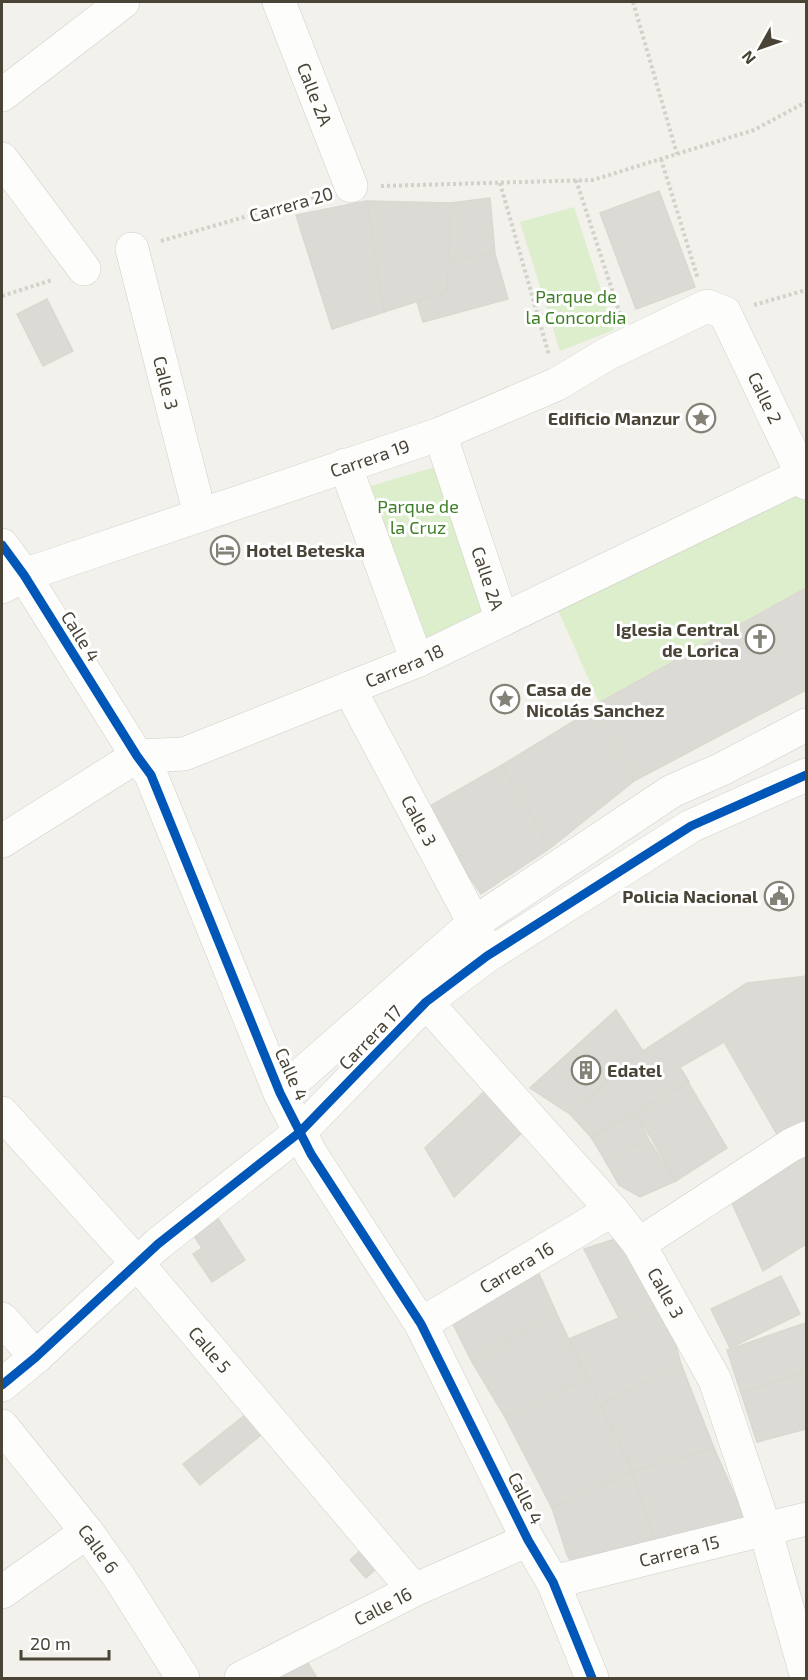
<svg xmlns="http://www.w3.org/2000/svg" width="808" height="1680" font-family="'Exo 2',sans-serif">
  <style>
    .green { fill: #dceecb }
    .building { fill: #dcdad4; stroke: #dbd8d1; stroke-width: 1.5 }
    .lines { fill: none; stroke-linecap: round; stroke-linejoin: round }
    .minor-casing { stroke: #d0cfc9; stroke-width: 34 }
    .path { stroke: #d2d1ca; stroke-width: 4; stroke-dasharray: 3 3; stroke-linecap: butt }
    .minor { stroke: #fdfdfc; stroke-width: 33 }
    .cycleway-casing { stroke: #fff; stroke-width: 13 }
    .cycleway { stroke: #0057b8; stroke-width: 9 }
    .labels { text-anchor: middle; dominant-baseline: central; stroke-width: 6; stroke-linejoin: round; paint-order: stroke }
    .street-label { font-size: 18px; fill: #494436; stroke: #fff }
    .park-label { font-size: 18px; fill: #3e7f26; stroke: #fff }
    .poi-label { font-size: 18px; font-weight: bold; fill: #494436; stroke: #fff; text-anchor: end }
  </style>
  <rect width="100%" height="100%" fill="#f2f1ec"/>
  <g class="green">
    <polygon points="574,207 614,330 560,351 520,222"/>
    <polygon points="445,464 491,611 421,642 364,488"/>
    <polygon points="801,492 806,503 806,588 599,702 558,610"/>
  </g>
  <g class="building">
    <polygon points="659,191 695,287 636,309 600,213"/>
    <polygon points="490,198 495,254 448,260 451,203"/>
    <polygon points="367,201 384,312 332,329 296,215"/>
    <polygon points="367,201 451,203 447,292 384,312"/>
    <polygon points="495,254 508,299 423,322 417,302 447,292 448,260"/>
    <polygon points="47,299 73,351 43,366 17,314"/>
    <polygon points="806,588 806,690 634,781 593,706"/>
    <polygon points="593,706 634,781 550,848 502,765 579,718"/>
    <polygon points="502,765 550,848 481,894 423,810"/>
    <polygon points="806,976 806,1123 778,1136 724,1042 679,1068 643,1051 747,983"/>
    <polygon points="616,1010 643,1051 570,1114 530,1088"/>
    <polygon points="643,1051 680,1067 689,1082 591,1137 570,1114"/>
    <polygon points="688,1082 727,1148 676,1181 636,1112"/>
    <polygon points="490,1086 524,1131 454,1197 425,1148"/>
    <polygon points="636,1112 649,1140 606,1162 591,1137"/>
    <polygon points="648,1139 676,1181 640,1197 619,1185 606,1162"/>
    <polygon points="806,1156 806,1244 763,1271 731,1201"/>
    <polygon points="217,1217 245,1260 212,1282 193,1254 202,1248 192,1233"/>
    <polygon points="625,1236 664,1303 619,1318 584,1249"/>
    <polygon points="536,1267 556,1312 472,1362 450,1318"/>
    <polygon points="781,1276 800,1314 730,1348 711,1309"/>
    <polygon points="664,1303 681,1364 600,1405 569,1339 619,1318"/>
    <polygon points="556,1312 587,1378 505,1417 472,1362"/>
    <polygon points="805,1323 806,1371 741,1393 727,1350"/>
    <polygon points="681,1364 714,1448 633,1472 600,1405"/>
    <polygon points="806,1371 806,1429 757,1442 741,1393"/>
    <polygon points="587,1378 633,1472 552,1508 505,1417"/>
    <polygon points="245,1415 261,1435 200,1485 183,1464"/>
    <polygon points="714,1448 744,1516 737,1533 655,1542 633,1472"/>
    <polygon points="633,1472 655,1542 574,1566 567,1555 552,1508"/>
    <polygon points="362,1549 379,1566 366,1578 350,1560"/>
    <polygon points="301,1652 317,1678 262,1678"/>
  </g>
  <g class="lines">
    <g class="minor-casing">
      <g id="minor">
        <path id="s1" d="M279 2 351 186"/>
        <polyline points="2,95 123,2"/>
        <polyline points="2,159 84,269"/>
        <path id="s2" d="M132 249 200 515"/>
        <path id="s3" d="M440 434 502 620"/>
        <polyline points="345,465 417,661"/>
        <polyline points="2,545 24,575 137,756 151,775 280,1093 311,1154 421,1324 528,1540 553,1582 592,1678"/>
        <path id="s4" d="M2 587 24 575 440 434 557 384 607 354 707 306 725 313 806 483"/>
        <path id="s5" d="M349 688 474 923 482 943"/>
        <path id="s6" d="M2 841 137 756 184 754 417 661 806 473"/>
        <path id="s7" d="M409 980 426 1002 612 1210 639 1244 715 1380 765 1529 806 1674"/>
        <polyline points="280,1093 474,923 672,791 722,769 806,725"/>
        <path id="s8" d="M2 1113 137 1263 414 1590"/>
        <polyline points="639,1244 791,1145 806,1138"/>
        <polyline points="2,1319 36,1357"/>
        <path id="s9" d="M421 1324 612 1210"/>
        <polyline points="2,1385 36,1357 158,1244 300,1132 426,1002 487,956 691,826 806,775"/>
        <path id="s10" d="M2 1426 87 1532 119 1577 183 1678"/>
        <path id="s11" d="M553 1582 806 1519"/>
        <polyline points="2,1592 87,1532"/>
        <path id="s12" d="M241 1678 414 1590 528 1540"/>
      </g>
    </g>
    <g class="path">
      <polyline points="633,2 677,154"/>
      <polyline points="661,159 698,279"/>
      <polyline points="576,180 620,314"/>
      <polyline points="500,183 549,355"/>
      <polyline points="381,186 593,180 754,130 806,102"/>
      <polyline points="161,241 321,195"/>
      <polyline points="2,296 52,280"/>
      <polyline points="754,305 806,290"/>
    </g>
    <use href="#minor" class="minor"/>
    <g class="cycleway-casing">
      <g id="cycleway">
        <polyline points="2,545 24,575 137,756 151,775 280,1093 311,1154 421,1324 528,1540 553,1582 592,1678"/>
        <polyline points="2,1385 36,1357 158,1244 300,1132 426,1002 487,956 691,826 806,775"/>
      </g>
    </g>
    <use href="#cycleway" class="cycleway"/>
  </g>
  <defs>
    <g id="sight-ring" transform="scale(1.5)"><circle r="9.5" fill="#fff" stroke="#848176" stroke-width="1.5"/><path d="M0-6L1.8-2.2L6-1.7L2.9 1.2L3.7 5.4L0 3.3L-3.7 5.4L-2.9 1.2L-6-1.7L-1.8-2.2Z" fill="#848176"/></g>
    <g id="hotel-ring" transform="scale(1.5)"><circle r="9.5" fill="#fff" stroke="#848176" stroke-width="1.5"/><path d="M-6-4.5h1.5V1H6V5H4.5V3h-9V5H-6ZM-4 0a1.8 1.8 0 1 1 3.6 0ZM.5 0V-2.5h3Q6-2.5 6 0Z" fill="#848176"/></g>
    <g id="church-ring" transform="scale(1.5)"><circle r="9.5" fill="#fff" stroke="#848176" stroke-width="1.5"/><path d="M-1.2-6h2.4v3.5h3.3v2.4h-3.3V6h-2.4V-.1h-3.3v-2.4h3.3Z" fill="#848176"/></g>
    <g id="civic-ring" transform="scale(1.5)"><circle r="9.5" fill="#fff" stroke="#848176" stroke-width="1.5"/><path d="M-.6-6.5H3V-4.5H.6V-3L4-1V1h2V6H-6V1h2V-1L-.6-3ZM-1.2 2.5V6h2.4V2.5Z" fill="#848176"/></g>
    <g id="building-ring" transform="scale(1.5)"><circle r="9.5" fill="#fff" stroke="#848176" stroke-width="1.5"/><path d="M-4-6H4V6H1V3H-1V6H-4ZM-2.5-4.3h1.7v1.8h-1.7ZM.8-4.3h1.7v1.8H.8ZM-2.5-1h1.7V.8h-1.7ZM.8-1h1.7V.8H.8Z" fill="#848176"/></g>
  </defs>
  <g fill-rule="evenodd">
    <use href="#sight-ring" x="701" y="418"/>
    <use href="#hotel-ring" x="225" y="550"/>
    <use href="#church-ring" x="760" y="639"/>
    <use href="#sight-ring" x="505" y="699"/>
    <use href="#civic-ring" x="779" y="896"/>
    <use href="#building-ring" x="586" y="1070"/>
  </g>
  <g class="labels">
    <g class="street-label">
      <text stroke="none"><textPath href="#s1" startOffset="99">Calle 2A</textPath></text>
      <text transform="translate(291 204) rotate(-16)">Carrera 20</text>
      <text stroke="none"><textPath href="#s2" startOffset="138">Calle 3</textPath></text>
      <text stroke="none"><textPath href="#s4" startOffset="874">Calle 2</textPath></text>
      <text stroke="none"><textPath href="#s4" startOffset="390">Carrera 19</textPath></text>
      <text stroke="none"><textPath href="#s3" startOffset="152">Calle 2A</textPath></text>
      <text transform="translate(81 636) rotate(58)">Calle 4</text>
      <text stroke="none"><textPath href="#s6" startOffset="444">Carrera 18</textPath></text>
      <text stroke="none"><textPath href="#s5" startOffset="150">Calle 3</textPath></text>
      <text transform="translate(370 1037) rotate(-46)">Carrera 17</text>
      <text transform="translate(292 1074) rotate(66)">Calle 4</text>
      <text stroke="none"><textPath href="#s9" startOffset="111">Carrera 16</textPath></text>
      <text stroke="none"><textPath href="#s7" startOffset="406">Calle 3</textPath></text>
      <text stroke="none"><textPath href="#s8" startOffset="315">Calle 5</textPath></text>
      <text transform="translate(526 1498) rotate(63)">Calle 4</text>
      <text stroke="none"><textPath href="#s10" startOffset="156">Calle 6</textPath></text>
      <text stroke="none"><textPath href="#s11" startOffset="130">Carrera 15</textPath></text>
      <text stroke="none"><textPath href="#s12" startOffset="159">Calle 16</textPath></text>
    </g>
    <g class="park-label">
      <text x="576" y="296">Parque de<tspan x="576" dy="21">la Concordia</tspan></text>
      <text x="418" y="506">Parque de<tspan x="418" dy="21">la Cruz</tspan></text>
    </g>
    <g class="poi-label">
      <text x="680" y="418">Edificio Manzur</text>
      <text x="246" y="550" text-anchor="start">Hotel Beteska</text>
      <text x="739" y="629">Iglesia Central<tspan x="739" dy="21">de Lorica</tspan></text>
      <text x="526" y="689" text-anchor="start">Casa de<tspan x="526" dy="21">Nicolás Sanchez</tspan></text>
      <text x="758" y="896">Policia Nacional</text>
      <text x="607" y="1070" text-anchor="start">Edatel</text>
    </g>
  </g>
  <rect width="808" height="1680" fill="none" stroke="#494436" stroke-width="6"/>
  <g transform="translate(760 48) rotate(230)" stroke="#ffffff" stroke-width="4.5" paint-order="stroke">
  <path d="M0-4.5L10 22L0 15L-10 22Z" fill="#494436"/>
  <text y="-9" font-size="16" font-weight="bold" text-anchor="middle" fill="#494436">N</text>
  </g>
  <path d="M21 1650v9h88v-9" fill="none" stroke="#494436" stroke-width="3"/>
  <text x="30" y="1650" font-size="18" fill="#494436" stroke="#ffffff" stroke-width="4.5" paint-order="stroke">20 m</text>
</svg>
